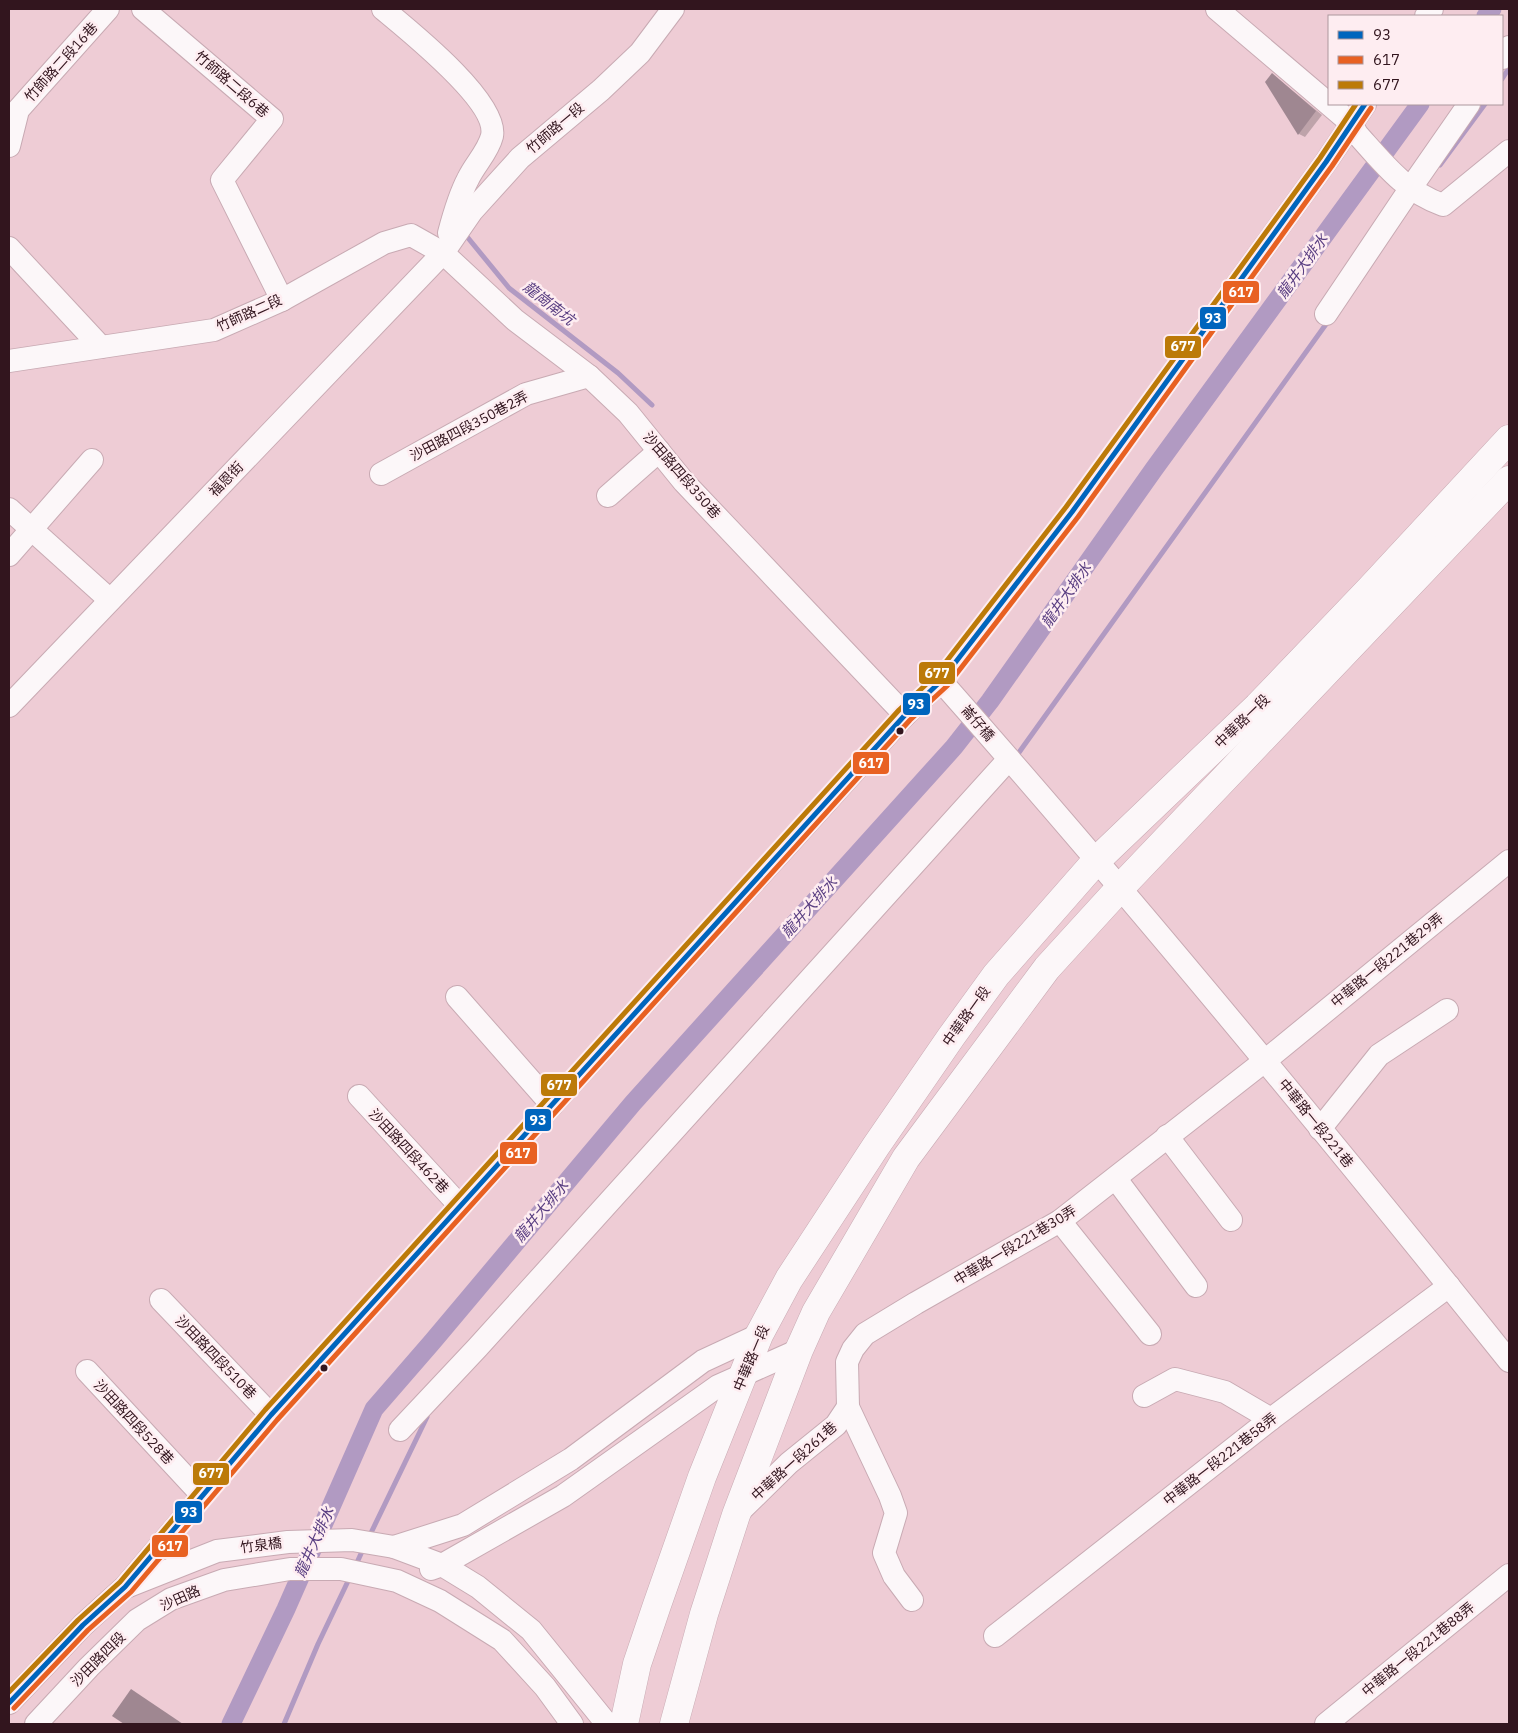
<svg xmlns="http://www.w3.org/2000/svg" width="1518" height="1733" font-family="'IBM Plex Sans','Noto Sans TC',sans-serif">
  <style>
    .shadow { fill: #0003 }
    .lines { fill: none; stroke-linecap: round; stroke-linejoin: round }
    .stream { stroke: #b19ac2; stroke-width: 5 }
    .canal { stroke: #b19ac2; stroke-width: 19 }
    .building { fill: #9f8791 }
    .minor-casing { stroke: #c8aab3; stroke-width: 24 }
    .major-casing { stroke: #c8aab3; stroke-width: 29 }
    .minor { stroke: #fcf7f9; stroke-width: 22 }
    .major { stroke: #fcf7f9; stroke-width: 28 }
    .bus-1-casing { stroke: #feedf1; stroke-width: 9 }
    .bus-2-casing { stroke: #feedf1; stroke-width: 9 }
    .bus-3-casing { stroke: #feedf1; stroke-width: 9 }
    .bus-1 { stroke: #0065bd; stroke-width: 5 }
    .bus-2 { stroke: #e86122; stroke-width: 5 }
    .bus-3 { stroke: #bc7a09; stroke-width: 5 }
    .bus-dot { fill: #32151e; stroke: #feedf1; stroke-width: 2 }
    .labels { text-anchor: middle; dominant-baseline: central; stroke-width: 5; stroke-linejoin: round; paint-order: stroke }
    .street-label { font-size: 14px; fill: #32151e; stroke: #feedf1 }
    .water-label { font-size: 15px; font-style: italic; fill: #583d81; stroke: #feedf1 }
    .line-badge { stroke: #feedf1; stroke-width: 2 }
    .badge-label { font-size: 14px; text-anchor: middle; font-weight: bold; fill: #fff }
  </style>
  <rect width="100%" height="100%" fill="#eeccd5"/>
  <g class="shadow">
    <polygon points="1272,74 1322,115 1305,137 1299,134 1266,82"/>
    <polygon points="131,1691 181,1724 126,1724 114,1716"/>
  </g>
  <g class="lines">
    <g class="stream">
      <polyline points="1502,79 1509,68"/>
      <polyline points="1440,165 1485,104"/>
      <polyline points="464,233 509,288 618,373 652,405"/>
      <polyline points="1015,758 1329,320"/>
      <polyline points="369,1537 427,1417"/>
      <polyline points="355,1567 364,1547"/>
      <polyline points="284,1724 318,1644 350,1577"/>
    </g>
    <g class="canal">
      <polyline points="1486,16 1492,9"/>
      <polyline points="231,1724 286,1609 374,1409 433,1341 633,1103 954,747 990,701 1154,469 1420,104"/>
    </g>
  </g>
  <g class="building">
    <polygon points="1272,73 1316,111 1298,135 1265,82"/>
    <polygon points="131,1689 183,1724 124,1724 112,1716"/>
  </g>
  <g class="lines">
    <g class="minor-casing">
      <g id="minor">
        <polyline points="143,9 272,119 222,180 282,300"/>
        <path d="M383 9C407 29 499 102 492 136 488 152 475 164 468 179 459 196 454 214 449 233"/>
        <path d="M1217 9 1351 123 1357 134C1384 164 1404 191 1443 205L1509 151"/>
        <polyline points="1426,16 1432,9"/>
        <polyline points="1502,58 1509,47"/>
        <polyline points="9,146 18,110 108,9"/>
        <polyline points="9,248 101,347"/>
        <polyline points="1326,314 1410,189 1469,104"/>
        <polyline points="9,361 214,330 282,300 384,243 411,235 443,253 515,320 589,376 628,413 684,482 905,715"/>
        <polyline points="381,474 526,394 589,376"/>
        <polyline points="608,496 659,451"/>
        <polyline points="9,509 110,600"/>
        <polyline points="9,555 92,460"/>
        <path d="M941 681C1137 903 1325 1131 1509 1361"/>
        <polyline points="9,706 443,253 472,211 520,158 601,90 640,53 673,9"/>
        <polyline points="457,997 552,1105"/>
        <polyline points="359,1096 460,1206"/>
        <polyline points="1320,1129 1379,1055 1447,1010"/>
        <polyline points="1167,1136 1231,1220"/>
        <polyline points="1116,1179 1196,1286"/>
        <polyline points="1060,1221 1150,1334"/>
        <polyline points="161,1300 271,1415"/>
        <polyline points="87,1371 202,1495"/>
        <polyline points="1144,1396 1175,1379 1225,1392 1271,1419"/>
        <polyline points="400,1430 478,1347 1009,759"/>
        <polyline points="738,1513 789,1463 836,1425 848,1407"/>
        <polyline points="394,1547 463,1525 571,1459 703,1361 759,1335"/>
        <polyline points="431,1569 442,1565 563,1496 718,1386 799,1350"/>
        <polyline points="126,1587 217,1551 288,1542 352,1540 394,1547 442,1565 478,1587 531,1630 607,1724"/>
        <polyline points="912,1600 894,1576 884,1553 896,1513 890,1496 848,1407 847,1362 853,1349 865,1334 916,1303 1060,1221 1266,1060 1509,861"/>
        <polyline points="995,1636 1271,1419 1449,1286"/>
        <polyline points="9,1703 83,1625 125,1587 271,1415 905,715 941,681 1072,512 1326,162 1365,104"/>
        <polyline points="36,1724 89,1667 137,1620 171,1599 224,1580 290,1569 341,1569 397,1581 440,1601 502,1640 545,1687 572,1724"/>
        <polyline points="1326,1724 1509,1575"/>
      </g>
    </g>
    <g class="major-casing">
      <g id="major">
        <polyline points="624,1724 637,1664 657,1605 702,1477 759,1335 789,1279 876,1146 951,1037 996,975 1096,861 1258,706 1370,589 1509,439"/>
        <polyline points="674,1724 704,1614 736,1515 799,1350 816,1312 906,1158 1047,968 1120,888 1509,480"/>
      </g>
    </g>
    <use href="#minor" class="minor"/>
    <use href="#major" class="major"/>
    <g class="bus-1-casing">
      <polyline id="bus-1" points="9,1703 83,1625 125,1587 271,1415 905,715 941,681 1072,512 1326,162 1365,104"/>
    </g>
    <g class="bus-2-casing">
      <polyline id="bus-2" points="14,1708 88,1630 131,1592 277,1420 910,720 947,686 1078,517 1332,166 1371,108"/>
    </g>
    <g class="bus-3-casing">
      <polyline id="bus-3" points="9,1692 78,1620 120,1582 265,1410 899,710 935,676 1066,507 1320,158 1356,104"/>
    </g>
    <use href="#bus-1" class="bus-1"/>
    <use href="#bus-2" class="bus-2"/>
    <use href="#bus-3" class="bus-3"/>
  </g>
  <g class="bus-dot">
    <circle cx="900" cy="731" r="4.5"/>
    <circle cx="324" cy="1368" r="4.5"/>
  </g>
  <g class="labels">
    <g class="street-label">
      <text transform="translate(61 62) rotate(-48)">竹師路二段16巷</text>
      <text transform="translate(232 84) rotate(41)">竹師路二段6巷</text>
      <text transform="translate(555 128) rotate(-40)">竹師路一段</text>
      <text transform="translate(249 313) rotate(-24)">竹師路二段</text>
      <text transform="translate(469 426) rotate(-28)">沙田路四段350巷2弄</text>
      <text transform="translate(682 475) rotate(49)">沙田路四段350巷</text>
      <text transform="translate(226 479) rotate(-46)">福恩街</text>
      <text transform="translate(1242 721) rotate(-44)">中華路一段</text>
      <text transform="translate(978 723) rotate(49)">崙仔橋</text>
      <text transform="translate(1387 960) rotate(-39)">中華路一段221巷29弄</text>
      <text transform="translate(966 1016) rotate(-54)">中華路一段</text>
      <text transform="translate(1316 1123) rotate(51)">中華路一段221巷</text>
      <text transform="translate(409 1151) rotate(47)">沙田路四段462巷</text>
      <text transform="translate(1015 1245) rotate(-31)">中華路一段221巷30弄</text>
      <text transform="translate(216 1357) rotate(46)">沙田路四段510巷</text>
      <text transform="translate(751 1358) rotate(-67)">中華路一段</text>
      <text transform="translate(134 1422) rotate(47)">沙田路四段528巷</text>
      <text transform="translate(1220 1459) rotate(-38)">中華路一段221巷58弄</text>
      <text transform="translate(794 1461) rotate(-42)">中華路一段261巷</text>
      <text transform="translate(261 1545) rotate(-7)">竹泉橋</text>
      <text transform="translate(180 1598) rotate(-24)">沙田路</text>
      <text transform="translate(1418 1649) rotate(-39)">中華路一段221巷88弄</text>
      <text transform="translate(98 1659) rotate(-45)">沙田路四段</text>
    </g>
    <g class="water-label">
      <text transform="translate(1302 266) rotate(-54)">龍井大排水</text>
      <text transform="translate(549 303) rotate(38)">龍崗南坑</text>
      <text transform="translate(1066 595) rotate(-55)">龍井大排水</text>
      <text transform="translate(809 907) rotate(-48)">龍井大排水</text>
      <text transform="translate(541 1211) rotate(-50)">龍井大排水</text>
      <text transform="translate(314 1542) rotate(-66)">龍井大排水</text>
    </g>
  </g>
  <g class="line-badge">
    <rect x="1222" y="280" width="38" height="24" rx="5" fill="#e86122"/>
    <rect x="1199" y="306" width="28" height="24" rx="5" fill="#0065bd"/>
    <rect x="1164" y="335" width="38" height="24" rx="5" fill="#bc7a09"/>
    <rect x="918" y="661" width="38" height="24" rx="5" fill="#bc7a09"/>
    <rect x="902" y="692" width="29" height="24" rx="5" fill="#0065bd"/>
    <rect x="852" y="751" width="38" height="24" rx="5" fill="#e86122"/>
    <rect x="540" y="1073" width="38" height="24" rx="5" fill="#bc7a09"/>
    <rect x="524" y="1108" width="28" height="24" rx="5" fill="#0065bd"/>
    <rect x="499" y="1141" width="39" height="24" rx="5" fill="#e86122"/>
    <rect x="192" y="1462" width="38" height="24" rx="5" fill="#bc7a09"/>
    <rect x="174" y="1500" width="29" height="24" rx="5" fill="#0065bd"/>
    <rect x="151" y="1534" width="38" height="24" rx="5" fill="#e86122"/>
  </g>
  <g class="badge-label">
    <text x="1241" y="297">617</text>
    <text x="1213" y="323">93</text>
    <text x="1183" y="351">677</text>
    <text x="937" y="678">677</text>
    <text x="916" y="709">93</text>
    <text x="871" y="768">617</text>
    <text x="559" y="1090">677</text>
    <text x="538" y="1125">93</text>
    <text x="518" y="1158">617</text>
    <text x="211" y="1478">677</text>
    <text x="189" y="1517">93</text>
    <text x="170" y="1551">617</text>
  </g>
  <rect width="1518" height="1733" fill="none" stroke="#32151e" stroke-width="20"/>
  <rect x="1328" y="15" width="175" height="90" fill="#feedf1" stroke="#ac979d"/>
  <rect x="1338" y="31" width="25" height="8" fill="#0065bd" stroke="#ac979d"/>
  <text x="1373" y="40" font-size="15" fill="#32151e">93</text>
  <rect x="1338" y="56" width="25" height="8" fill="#e86122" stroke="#ac979d"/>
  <text x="1373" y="65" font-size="15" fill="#32151e">617</text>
  <rect x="1338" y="81" width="25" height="8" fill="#bc7a09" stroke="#ac979d"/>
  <text x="1373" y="90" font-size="15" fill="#32151e">677</text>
</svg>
